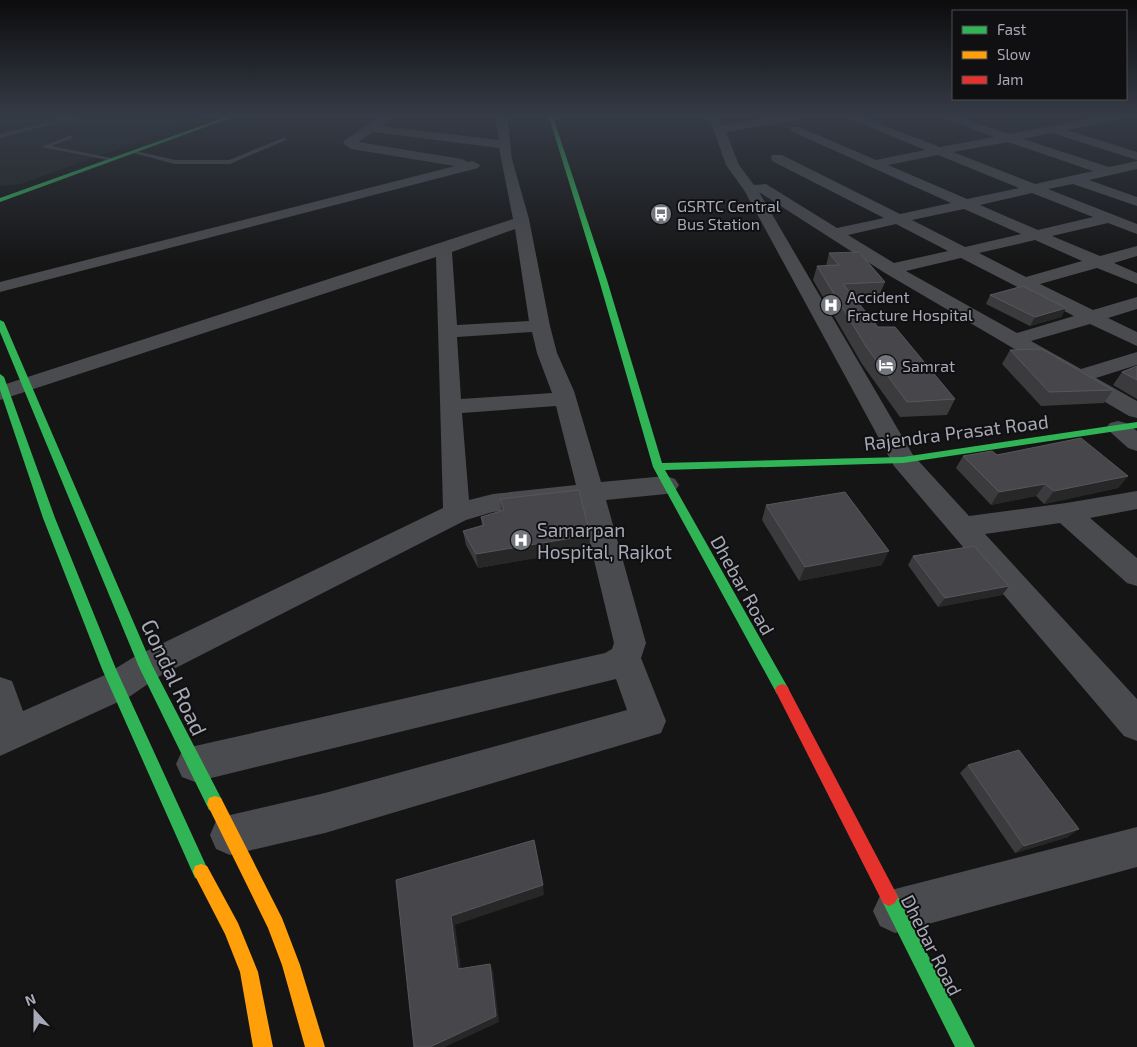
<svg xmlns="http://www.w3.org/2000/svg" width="1137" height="1047" font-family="'Exo 2',sans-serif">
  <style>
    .green { fill: #1e241f }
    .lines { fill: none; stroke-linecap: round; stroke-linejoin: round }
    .lane { fill: #4a4b4e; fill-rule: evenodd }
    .street { fill: #4a4b4e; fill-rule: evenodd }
    .fast { fill: #30b455; fill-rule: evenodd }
    .slow { fill: #ff9f0a; fill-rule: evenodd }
    .jam { fill: #e5322d; fill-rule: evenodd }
    .wall { fill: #3b3b3e }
    .shaded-wall { fill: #272728 }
    .building { fill: #47474b; stroke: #56575c }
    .labels { text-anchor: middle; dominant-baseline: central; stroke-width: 4; stroke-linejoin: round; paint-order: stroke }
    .far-poi-label { font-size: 16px; fill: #a7aab6; stroke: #100f11; text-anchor: start }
    .street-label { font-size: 19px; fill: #a7aab6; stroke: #100f11 }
    .poi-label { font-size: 19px; fill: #a7aab6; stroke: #100f11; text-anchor: start }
    .near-street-label { font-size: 22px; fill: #a7aab6; stroke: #100f11 }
  </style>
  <rect width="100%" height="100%" fill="#151515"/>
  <polygon class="green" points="0,117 207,117 21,184 0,186"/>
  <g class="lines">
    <g class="lane">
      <polygon points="69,117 80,117 0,138 0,134"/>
      <polygon points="71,135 73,138 51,146 111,158 108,160 41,147"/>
      <polygon points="283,138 288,139 230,164 175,164 133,153 136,151 175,160 229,160"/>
    </g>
    <g class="street">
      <path d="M379 117H392L382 126 499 140 495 117H507L512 159 529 219 550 326 557 353 574 391 601 482 666 476 675 479 679 485 675 491 666 494 606 500 646 643 641 658 666 721 661 733 648 737 325 833 230 855 216 849 210 835 216 821 230 815 325 793 627 710 616 679 195 782 182 777 176 764 182 751 195 746 605 653 612 649 614 643 580 502 493 512 466 520 158 677 129 697 0 756V677L12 681 23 711 105 675 134 657 443 508 436 257 0 400V386L513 219 499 148 373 132 358 142 462 159 468 162 473 161 480 165 478 168 0 292V282L455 166 351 149 343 143 345 140ZM515 229 529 321 457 325 452 252ZM532 332 537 353 552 393 461 399 457 337ZM556 406 576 485 493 494 469 500 462 413Z"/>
      <path d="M706 117H717L723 125 774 117H803L798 120 726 132 739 165 754 185 766 184 837 228 884 218 772 161 771 158 772 155H782L900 214 951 203 791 131V127H799L876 160 925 150 846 117H862L940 147 994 137 942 117H959L1009 134 1098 117H1122L1117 120 1067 130 1137 152V160L1052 133 1023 139 1109 167 1137 161V169L1089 180 1137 197V206L1073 184 1048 189 1137 224V234L1108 223 1052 236 1100 256 1137 246V256L1114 263 1137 273V284L1097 268 1040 284 1093 310 1137 297V309L1108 318 1137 332V346L1090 324 1031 341 1081 369 1137 352V365L1096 378 1137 401V418L1129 416 885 273 759 192 913 455 969 516 1066 503 1137 491V509L1090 518 1137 558V586L1127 583 1060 523 985 534 1137 699V741L1124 736 894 466 744 190 726 165 712 125ZM1008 142 1093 171 1035 184 953 152ZM938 155 1019 188 967 199 888 165ZM1032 193 1093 217 1038 230 980 205ZM964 209 1021 234 965 247 912 220ZM896 224 948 251 894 263 848 235ZM1035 240 1082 261 1026 277 979 253ZM961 258 1074 316 1017 333 906 271Z"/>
      <polygon points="1118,421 1126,423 1137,431 1137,451 1128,448 1106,428 1110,423"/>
      <polygon points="1137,827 1137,867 895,933 880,926 873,911 880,896 895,889"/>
    </g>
    <g class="fast">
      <polygon points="226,117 233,117 0,202 0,198"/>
      <polygon points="549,117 553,117 607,280 662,463 903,457 1137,422 1137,428 903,463 665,470 787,686 789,690 787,694 782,696 777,694 653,467 599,280"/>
      <polygon points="0,320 4,322 152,665 221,798 223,804 221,810 215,812 209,810 139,667 0,332"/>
      <polygon points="0,374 4,377 55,518 116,669 209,872 207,878 201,880 195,878 102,669 43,518 0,390"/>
      <polygon points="889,888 895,891 975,1047 955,1047 880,897 883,891"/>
    </g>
    <g class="slow">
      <polygon points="215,796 221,798 282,918 300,965 325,1047 305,1047 282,965 268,928 207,804 209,798"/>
      <polygon points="201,864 207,866 238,923 258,972 273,1047 253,1047 240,972 225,934 193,872 195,866"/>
    </g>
    <polygon class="jam" points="782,684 787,686 895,891 898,897 895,903 889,906 883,903 775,690 777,686"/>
  </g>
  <g class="wall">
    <polygon points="829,253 885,282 879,296 854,297 878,327 955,399 947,415 900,417 862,364 813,280 817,266 826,266"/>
    <polygon points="990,295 1066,308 1061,317 1030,326 986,304"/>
    <polygon points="1010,350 1113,390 1104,403 1041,406 1002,364"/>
    <polygon points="1137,366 1137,399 1113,385 1122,372"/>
    <polygon points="997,455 1128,476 1118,488 1044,504 1036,496 991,505 956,468 963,456"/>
    <polygon points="500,499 590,535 589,549 478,568 466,545 463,531 482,526 481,517 501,511"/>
    <polygon points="766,505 882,565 799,581 762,520"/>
    <polygon points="913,556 1009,586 1002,595 938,607 908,565"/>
    <polygon points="968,765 1068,837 1015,853 960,773"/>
  </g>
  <g class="shaded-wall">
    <polygon points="1066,308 1061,317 1030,326 1035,317"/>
    <polygon points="1128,476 1118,488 1044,504 1054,491"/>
    <polygon points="1045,484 1036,496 991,505 999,492"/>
    <polygon points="590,535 589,549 478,568 476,554"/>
    <polygon points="889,551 882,565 799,581 805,567"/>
    <polygon points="1009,586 1002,595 938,607 945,598"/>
    <polygon points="1079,829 1068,837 1015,853 1024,846"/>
    <polygon points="543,885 544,895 455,925 462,976 458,969 451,916"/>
    <polygon points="490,964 493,971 499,1022 445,1047 430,1047"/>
  </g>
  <g class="building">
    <polygon points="859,252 885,282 843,284 878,327 895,327 955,399 907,402 867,348 817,266 839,265 829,253"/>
    <polygon points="1023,286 1066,308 1035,317 990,295"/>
    <polygon points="1042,349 1113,390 1049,392 1010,350"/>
    <polygon points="1137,366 1137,380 1122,372"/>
    <polygon points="1081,438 1128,476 1054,491 1045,484 999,492 963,456 992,451 997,455"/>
    <polygon points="579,490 590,535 476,554 463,531 484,525 481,517 504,510 500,499"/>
    <polygon points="845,492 889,551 805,567 766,505"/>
    <polygon points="974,546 1009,586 945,598 913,556"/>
    <polygon points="1019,750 1079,829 1024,846 968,765"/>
    <polygon points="534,840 543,885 451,916 458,969 490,964 496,1016 430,1047 414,1047 396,880"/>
  </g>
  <linearGradient id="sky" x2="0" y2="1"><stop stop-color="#0c0c0c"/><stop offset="0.44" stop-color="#353b46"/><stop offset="1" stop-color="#353b46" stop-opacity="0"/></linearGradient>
  <rect width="1137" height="264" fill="url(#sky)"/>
  <defs>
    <g id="bus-disc" transform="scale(1.125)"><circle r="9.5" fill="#74767e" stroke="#100f11"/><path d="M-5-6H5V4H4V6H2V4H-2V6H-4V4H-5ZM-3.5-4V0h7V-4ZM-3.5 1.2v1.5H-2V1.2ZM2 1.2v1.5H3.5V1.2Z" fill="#fff"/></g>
    <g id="hospital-disc" transform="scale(1.125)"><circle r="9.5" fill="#74767e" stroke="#100f11"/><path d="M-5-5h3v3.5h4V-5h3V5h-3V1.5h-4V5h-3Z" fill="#fff"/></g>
    <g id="hotel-disc" transform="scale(1.125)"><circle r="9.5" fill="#74767e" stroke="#100f11"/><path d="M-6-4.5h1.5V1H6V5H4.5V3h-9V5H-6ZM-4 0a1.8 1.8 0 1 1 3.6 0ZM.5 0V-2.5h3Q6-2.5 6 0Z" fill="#fff"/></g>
  </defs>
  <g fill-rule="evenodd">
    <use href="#bus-disc" x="661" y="214"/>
    <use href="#hospital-disc" x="831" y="305"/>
    <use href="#hotel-disc" x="886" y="365"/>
    <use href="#hospital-disc" x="521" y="540"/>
  </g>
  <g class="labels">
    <g class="far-poi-label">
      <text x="677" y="205">GSRTC Central<tspan x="677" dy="18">Bus Station</tspan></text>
      <text x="847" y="296">Accident<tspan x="847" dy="18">Fracture Hospital</tspan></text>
      <text x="902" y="365">Samrat</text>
    </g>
    <g class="street-label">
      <text transform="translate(956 432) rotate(-7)">Rajendra Prasat Road</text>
      <text transform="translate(743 585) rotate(61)">Dhebar Road</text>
      <text transform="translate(932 945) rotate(63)">Dhebar Road</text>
    </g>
    <g class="poi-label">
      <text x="537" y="529">Samarpan<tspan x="537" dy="22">Hospital, Rajkot</tspan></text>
    </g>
    <g class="near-street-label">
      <text transform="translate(175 677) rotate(65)">Gondal Road</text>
    </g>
  </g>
  <rect x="952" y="10" width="175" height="90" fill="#100f11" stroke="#4c4d53"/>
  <rect x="962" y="26" width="25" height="8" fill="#30b455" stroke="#4c4d53"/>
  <text x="997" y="35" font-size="15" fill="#a7aab6">Fast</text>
  <rect x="962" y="51" width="25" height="8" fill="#ff9f0a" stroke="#4c4d53"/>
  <text x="997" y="60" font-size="15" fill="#a7aab6">Slow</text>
  <rect x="962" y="76" width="25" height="8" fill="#e5322d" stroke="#4c4d53"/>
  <text x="997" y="85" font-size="15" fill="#a7aab6">Jam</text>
  <g transform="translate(35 1012) rotate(339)" stroke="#100f11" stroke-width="4" paint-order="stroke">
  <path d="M0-4L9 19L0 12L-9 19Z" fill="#a7aab6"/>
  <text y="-8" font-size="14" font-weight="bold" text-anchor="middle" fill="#a7aab6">N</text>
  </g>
</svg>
